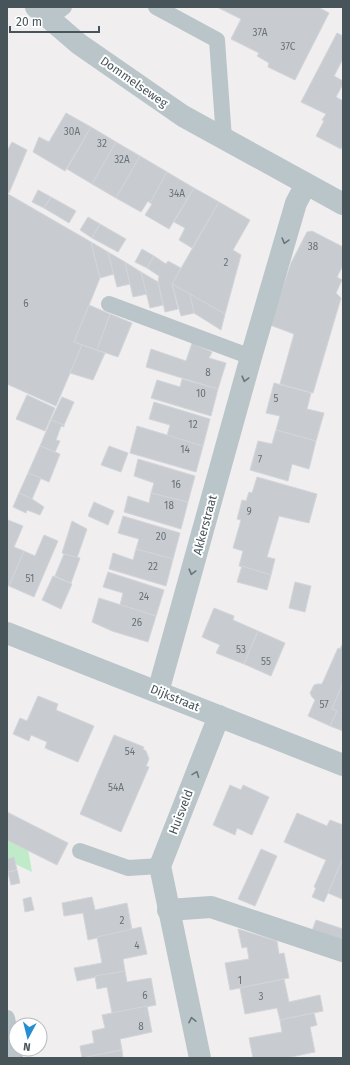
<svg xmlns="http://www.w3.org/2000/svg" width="350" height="1065" font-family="'Fira Sans',sans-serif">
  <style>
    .green { fill: #bfebc8 }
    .building { fill: #c8ccd0; stroke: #d2d5d9 }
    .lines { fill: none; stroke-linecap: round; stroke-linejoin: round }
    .service { stroke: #bac5ca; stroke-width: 16 }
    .minor { stroke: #bac5ca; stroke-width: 22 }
    .tertiary { stroke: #bac5ca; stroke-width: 22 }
    .oneway { stroke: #6a767c }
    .labels { text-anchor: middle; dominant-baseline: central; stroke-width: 4; stroke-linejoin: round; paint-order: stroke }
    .number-label { font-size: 10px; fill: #677278 }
    .street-label { font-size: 12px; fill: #47545a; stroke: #fff }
  </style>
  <rect width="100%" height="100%" fill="#f0eeee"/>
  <polygon class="green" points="7,833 27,843 32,872 7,860"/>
  <g class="building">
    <polygon points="217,7 318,7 329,13 295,80 268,67 269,63 257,56 259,53 231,39 241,19"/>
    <polygon points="337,33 343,36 343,59 334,76 343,81 343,84 336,97 343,101 343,145 341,149 316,136 324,121 322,120 326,114 301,102"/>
    <polygon points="66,113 91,127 65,171 33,152 39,137 49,142"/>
    <polygon points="91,127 116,142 92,184 67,169"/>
    <polygon points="12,142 27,150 9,193 7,192 7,151"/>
    <polygon points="116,142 140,156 116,198 92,184"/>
    <polygon points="140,156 167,172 150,203 148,201 141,212 116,198"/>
    <polygon points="167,172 194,188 169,229 145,215 152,204 150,203"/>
    <polygon points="194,188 219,202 192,248 179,240 185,228 174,222"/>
    <polygon points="38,190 51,197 44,208 32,202"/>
    <polygon points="8,194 91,242 100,278 74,342 82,345 56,406 7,384 7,197"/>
    <polygon points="51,197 76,211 69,223 44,208"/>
    <polygon points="219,202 250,220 233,250 241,255 225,314 172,284"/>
    <polygon points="88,217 100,224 92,238 80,230"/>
    <polygon points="100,224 126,239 118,252 92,238"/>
    <polygon points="312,231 343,247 343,265 337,277 342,280 336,293 341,298 313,393 280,384 294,334 270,325 291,263 307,232"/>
    <polygon points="91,242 108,252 114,274 100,278"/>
    <polygon points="142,249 154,256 147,268 135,262"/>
    <polygon points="108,252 125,262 130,284 117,287"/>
    <polygon points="154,256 166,264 168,261 181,268 172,284 178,309 165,312 158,282 159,276 147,268"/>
    <polygon points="125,262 141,272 147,294 133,297"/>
    <polygon points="141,272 158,282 163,305 150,308"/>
    <polygon points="172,284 190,294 194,313 181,316"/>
    <polygon points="190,294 225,314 221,330 194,313"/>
    <polygon points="89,305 110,314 97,350 74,342"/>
    <polygon points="110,314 132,323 118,357 97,350"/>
    <polygon points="192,343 212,352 209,358 226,363 218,389 146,367 151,349 186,361"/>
    <polygon points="82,345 105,353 93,380 70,373"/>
    <polygon points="182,379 218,389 211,416 151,398 157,380 180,387"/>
    <polygon points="274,383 311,393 307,409 324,413 316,441 276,430 280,416 266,413"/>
    <polygon points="27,395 55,408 45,431 16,419"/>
    <polygon points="62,397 74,402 64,425 51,420"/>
    <polygon points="154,402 210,419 203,446 167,436 170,425 149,419"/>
    <polygon points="51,420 64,425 64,427 61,426 56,440 60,441 55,452 40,446"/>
    <polygon points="137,426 203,446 196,472 130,453"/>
    <polygon points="276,430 316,441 309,469 292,464 288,481 250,470 258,441 272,444"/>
    <polygon points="40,446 60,454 49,482 28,473"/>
    <polygon points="109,446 128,453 121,472 101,465"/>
    <polygon points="138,459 195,476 188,502 151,493 154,483 134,476"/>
    <polygon points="28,473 41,478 32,499 19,493"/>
    <polygon points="257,477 317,494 309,523 279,516 267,557 275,559 271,575 239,566 243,551 233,548 241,520 237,519 242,500 246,501 249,492 252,493"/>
    <polygon points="19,493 32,499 44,507 40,515 27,510 26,513 13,507"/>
    <polygon points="151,493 188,502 181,529 124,512 128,496 149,503"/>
    <polygon points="94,502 114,511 108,525 88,516"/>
    <polygon points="123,516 180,533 173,559 136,549 139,539 118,533"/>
    <polygon points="8,520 23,526 14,547 24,551 9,586 7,585 7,522"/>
    <polygon points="72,521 87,529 77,558 62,553"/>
    <polygon points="44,535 58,541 34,597 9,586 24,551 35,556"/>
    <polygon points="136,549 173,559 166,586 109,569 113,553 133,560"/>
    <polygon points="64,554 80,558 71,583 55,576"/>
    <polygon points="242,566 271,575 267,590 237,582"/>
    <polygon points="108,572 164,590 156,616 120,605 123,593 103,587"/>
    <polygon points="53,576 72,584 61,609 42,600"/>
    <polygon points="295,582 311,586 305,612 289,608"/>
    <polygon points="99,598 156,616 148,642 112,631 92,622"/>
    <polygon points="214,608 234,616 233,620 258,631 244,664 216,653 220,645 202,637"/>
    <polygon points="258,631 285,643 271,676 244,664"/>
    <polygon points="343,643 343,683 332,709 337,711 330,726 308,716 315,700 312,697 310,693 314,685 317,684 322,684 338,648 340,649"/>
    <polygon points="343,683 343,731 330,726 337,711 332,709"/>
    <polygon points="38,696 58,704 56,710 94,726 78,762 45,748 47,742 31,735 29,741 13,734 20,718 27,721"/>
    <polygon points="114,735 144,747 143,749 146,751 149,759 146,766 149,767 121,832 80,814"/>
    <polygon points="230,785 241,790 243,785 269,797 252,835 237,828 235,835 213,825"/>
    <polygon points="7,812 68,843 57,865 7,840"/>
    <polygon points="297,813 327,826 330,820 343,825 341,828 343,829 343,858 324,902 312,897 316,888 314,887 326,860 284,842"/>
    <polygon points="261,849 277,856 255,906 238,899"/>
    <polygon points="14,857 17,870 8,872 7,859"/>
    <polygon points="343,858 343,896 342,899 328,893"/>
    <polygon points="17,870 20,883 11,885 8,872"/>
    <polygon points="31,897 34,910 25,912 23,899"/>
    <polygon points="92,897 95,910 127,903 132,930 88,940 83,913 64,916 62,903"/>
    <polygon points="316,920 343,929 343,940 311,934"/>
    <polygon points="141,927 147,954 123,959 125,971 77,981 74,968 102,963 97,937"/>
    <polygon points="238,929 277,941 279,954 284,953 289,978 230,990 225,963 249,959 247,947 242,948"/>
    <polygon points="125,971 127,982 151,978 156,1005 112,1013 107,987 97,989 95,976"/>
    <polygon points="284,979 289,1002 320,995 323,1011 280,1020 277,1008 245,1014 240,988"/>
    <polygon points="147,1006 152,1032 120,1039 122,1050 82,1058 80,1046 94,1043 92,1031 105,1028 102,1015"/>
    <polygon points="314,1013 317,1025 310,1027 315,1052 286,1058 253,1058 249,1038 282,1032 280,1020"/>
    <polygon points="122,1050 123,1058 91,1058 91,1056"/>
  </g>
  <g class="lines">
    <g class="service">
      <polyline points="156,7 217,40 224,139"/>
      <polyline points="49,18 64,7"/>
      <polyline points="109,304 251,357"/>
      <polyline points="80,851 128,868 160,866"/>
      <polyline points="7,1018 15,1058"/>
    </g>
    <g class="minor">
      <polyline points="7,633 343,765"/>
      <polyline points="158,692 251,357 296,203 306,184"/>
      <polyline points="168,910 211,907 343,951"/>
      <polyline points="200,1058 160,866 219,716"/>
    </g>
    <polyline class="tertiary" points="36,7 79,44 183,116 343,204"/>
  </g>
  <defs><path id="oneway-chevron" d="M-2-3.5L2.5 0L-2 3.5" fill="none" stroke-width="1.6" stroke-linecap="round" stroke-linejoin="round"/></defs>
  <g class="oneway">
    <use href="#oneway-chevron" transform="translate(285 241) rotate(106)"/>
    <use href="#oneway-chevron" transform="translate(245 379) rotate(105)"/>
    <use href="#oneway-chevron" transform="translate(192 572) rotate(105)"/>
    <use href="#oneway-chevron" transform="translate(196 774) rotate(-69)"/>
    <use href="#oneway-chevron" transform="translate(192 1020) rotate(-102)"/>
  </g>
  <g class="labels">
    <g class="number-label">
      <text x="260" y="33">37A</text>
      <text x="288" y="47">37C</text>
      <text x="72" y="132">30A</text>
      <text x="102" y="144">32</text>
      <text x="122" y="160">32A</text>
      <text x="177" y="194">34A</text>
      <text x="313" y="247">38</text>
      <text x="226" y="263">2</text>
      <text x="26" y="304">6</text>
      <text x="208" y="373">8</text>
      <text x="201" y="394">10</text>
      <text x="276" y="399">5</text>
      <text x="193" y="425">12</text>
      <text x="185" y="450">14</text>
      <text x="260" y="460">7</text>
      <text x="176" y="485">16</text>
      <text x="169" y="506">18</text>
      <text x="249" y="512">9</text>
      <text x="161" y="537">20</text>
      <text x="153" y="567">22</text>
      <text x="30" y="579">51</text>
      <text x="144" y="597">24</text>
      <text x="137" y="623">26</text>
      <text x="241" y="650">53</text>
      <text x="266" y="662">55</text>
      <text x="324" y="705">57</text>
      <text x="130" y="752">54</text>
      <text x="116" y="788">54A</text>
      <text x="122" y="921">2</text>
      <text x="137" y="946">4</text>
      <text x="240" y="981">1</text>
      <text x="145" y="996">6</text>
      <text x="261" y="997">3</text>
      <text x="141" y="1027">8</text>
    </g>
    <g class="street-label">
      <text transform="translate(134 82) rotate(35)">Dommelseweg</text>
      <text transform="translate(205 525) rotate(-75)">Akkerstraat</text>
      <text transform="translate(175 698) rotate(22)">Dijkstraat</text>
      <text transform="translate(181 812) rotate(-69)">Huisveld</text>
    </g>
  </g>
  <rect width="350" height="1065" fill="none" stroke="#47545a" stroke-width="16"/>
  <g transform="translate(28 1037) rotate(187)"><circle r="19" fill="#ffffff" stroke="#b5bbbd"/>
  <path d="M0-3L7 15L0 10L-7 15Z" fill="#268fd2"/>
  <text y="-6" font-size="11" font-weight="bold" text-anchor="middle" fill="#47545a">N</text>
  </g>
  <path d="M10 26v6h89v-6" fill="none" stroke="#47545a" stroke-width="2"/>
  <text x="16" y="26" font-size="12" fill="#47545a" stroke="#ffffff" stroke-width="3" paint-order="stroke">20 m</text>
</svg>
